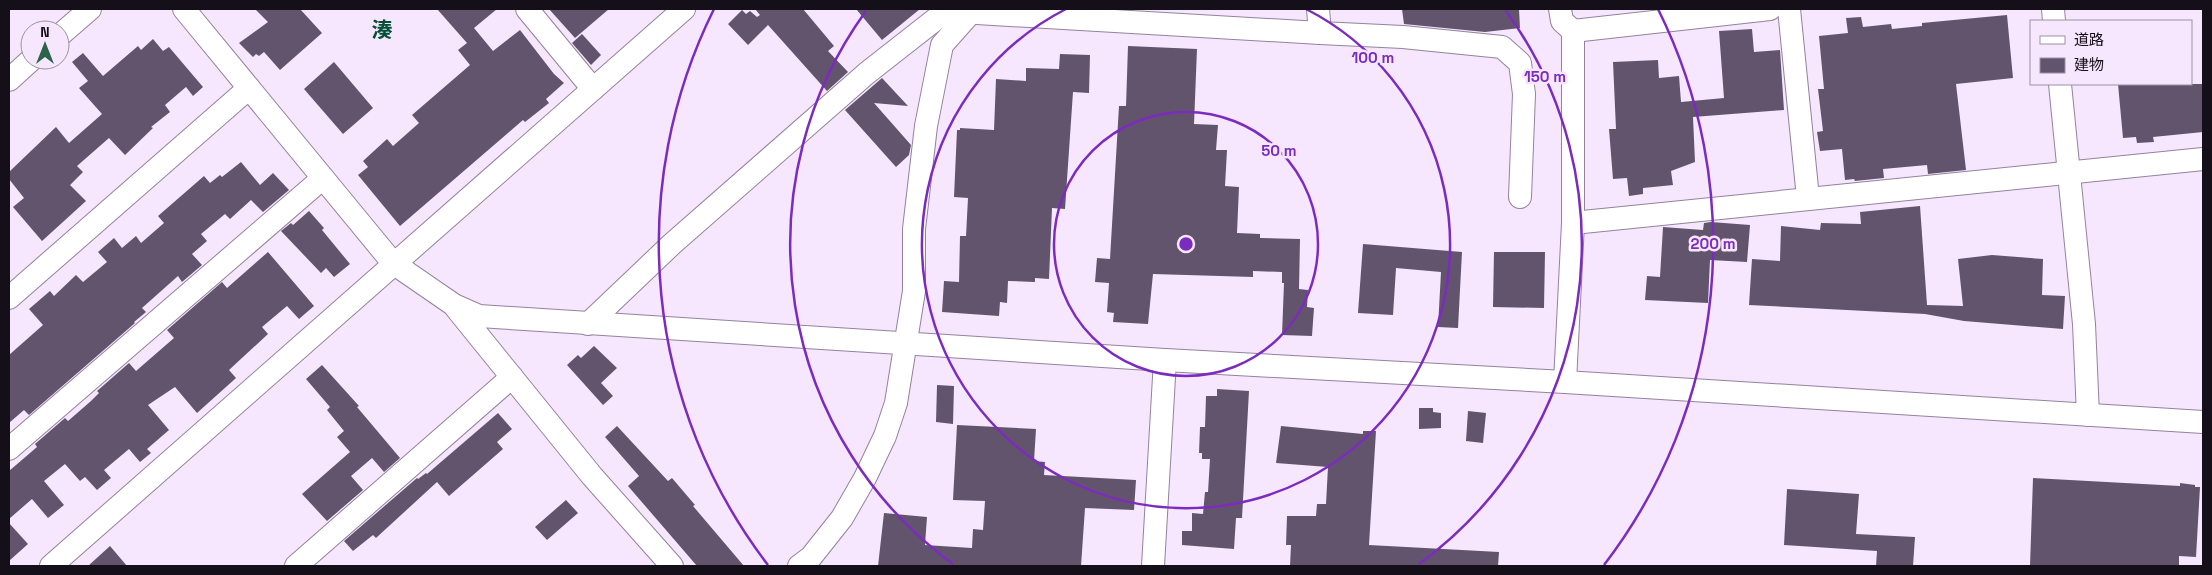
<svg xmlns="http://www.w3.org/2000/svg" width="2212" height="575" font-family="'Space Grotesk','Noto Sans JP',sans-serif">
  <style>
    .building { fill: #63546d }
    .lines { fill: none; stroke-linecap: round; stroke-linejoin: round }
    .minor-casing { stroke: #93829d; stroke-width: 24 }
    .minor { stroke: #fff; stroke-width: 22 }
    .ring { fill: none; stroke: #7b2cbf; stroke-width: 2.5 }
    .labels { text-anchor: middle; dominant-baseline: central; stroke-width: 5; stroke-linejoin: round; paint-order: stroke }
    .quarter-label { font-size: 21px; font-weight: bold; fill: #054f36; stroke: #f6e7ff }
    .centre { fill: #7b2cbf; stroke: #f6e7ff; stroke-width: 2.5 }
    .ring-label { font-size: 15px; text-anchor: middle; font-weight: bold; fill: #7b2cbf; stroke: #f6e7ff; stroke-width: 5; stroke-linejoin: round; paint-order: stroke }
  </style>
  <rect width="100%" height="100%" fill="#f6e7ff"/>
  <g class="building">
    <polygon points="255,9 300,9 322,33 280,70 264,52 259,56 256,54 253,57 239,43 268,22"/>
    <polygon points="437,9 497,9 474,28 493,51 520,30 554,74 564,83 546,99 549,103 525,122 523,120 400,226 358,175 368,167 363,161 387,139 393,146 419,123 412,115 470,65 458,50 467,43"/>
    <polygon points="549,9 609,9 575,38"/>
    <polygon points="755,9 803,9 834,46 828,51 848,72 827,91 768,25 748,45 728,24 742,10 746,14 750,11 757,17 760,15"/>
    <polygon points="856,9 920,9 882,40"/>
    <polygon points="1402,9 1519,9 1520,28 1485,32 1404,24"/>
    <polygon points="2007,15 2013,78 1956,84 1966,170 1928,174 1927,165 1883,169 1884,178 1855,181 1854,179 1845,180 1842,149 1820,151 1817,132 1823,131 1818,89 1824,89 1819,36 1848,33 1846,18 1861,17 1863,27 1891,24 1892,29 1922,26 1922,23"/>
    <polygon points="1752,29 1754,52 1780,50 1784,110 1693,117 1695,162 1671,171 1673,185 1643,188 1643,194 1629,196 1627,178 1613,179 1609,129 1616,129 1613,62 1658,60 1659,78 1679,76 1681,102 1724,98 1719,31"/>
    <polygon points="582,34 601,55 591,65 572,43"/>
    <polygon points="153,39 163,51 169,47 203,87 193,96 186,87 165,105 170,112 151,127 153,128 125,155 109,138 77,166 83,172 70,185 86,201 42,241 13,207 24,198 9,179 9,172 56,127 69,143 102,114 79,88 88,81 72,62 83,53 103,76 138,46 141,50"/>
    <polygon points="1128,46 1197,49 1194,124 1218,125 1216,150 1227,150 1225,186 1239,187 1237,233 1260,234 1260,238 1300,239 1299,289 1308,290 1307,307 1314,308 1312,336 1282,335 1284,283 1282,283 1282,272 1253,271 1253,277 1153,274 1148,324 1113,322 1114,313 1107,312 1109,283 1095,282 1097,258 1110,259 1119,106 1126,106"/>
    <polygon points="1060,54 1090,55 1089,93 1073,92 1065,209 1052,208 1049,279 1035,278 1035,282 1008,281 1007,303 1000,302 999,316 942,312 944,281 959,282 960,236 966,236 968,198 954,197 957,130 960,130 960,128 994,130 996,79 1026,81 1026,68 1059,69"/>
    <polygon points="334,62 373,108 343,134 304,89"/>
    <polygon points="882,78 908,106 874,103 911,145 909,155 896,167 845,110"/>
    <polygon points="2118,84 2203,84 2203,132 2153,137 2154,142 2137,143 2136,137 2123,138"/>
    <polygon points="241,162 260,185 273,173 289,190 263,212 251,200 230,219 225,214 201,234 207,241 192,254 202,265 182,282 178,276 142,308 146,312 134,322 135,323 29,415 24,410 9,423 9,355 43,325 29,309 50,291 54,296 76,275 83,282 107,262 98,252 114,238 122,248 136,236 141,243 164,223 158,216 204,176 210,183 220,175 222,177"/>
    <polygon points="1920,206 1927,305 1963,306 1958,259 1992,255 2043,259 2042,295 2065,296 2063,329 1964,321 1925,314 1749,305 1752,259 1780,261 1781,226 1820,230 1821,223 1861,224 1860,212"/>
    <polygon points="309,211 324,228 322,230 350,264 334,277 326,268 321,273 281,231 291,223 293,225"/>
    <polygon points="1711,222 1750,225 1747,262 1710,260 1708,303 1645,300 1647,276 1660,277 1663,227 1703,230 1704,223"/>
    <polygon points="1363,244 1462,252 1458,328 1438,327 1441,272 1396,268 1393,315 1358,313"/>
    <polygon points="268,252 314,306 299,319 287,306 262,327 268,334 229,370 236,378 197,413 175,387 148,405 169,430 147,449 151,453 140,462 129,449 104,470 111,478 97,490 85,477 80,481 65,464 44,481 64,505 48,518 32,499 9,519 9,471 37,447 35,444 65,418 68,421 91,401 99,393 97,391 129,363 136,371 174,338 167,330 222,282 227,288"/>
    <polygon points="1494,252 1545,252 1544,308 1493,307"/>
    <polygon points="594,346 617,368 601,383 613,396 603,405 567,365 578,355 581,358"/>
    <polygon points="322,365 359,406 357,407 400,458 384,472 372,458 351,476 363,490 327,521 302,494 350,452 337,437 344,431 327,410 330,407 306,379"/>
    <polygon points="937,385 954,386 953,424 936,422"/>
    <polygon points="1217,389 1249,391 1242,518 1236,518 1234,549 1182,545 1182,531 1192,531 1192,513 1203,514 1205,492 1208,492 1210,459 1202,459 1202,453 1199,453 1200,427 1205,427 1206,396 1217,396"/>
    <polygon points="1419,408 1433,408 1433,412 1441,413 1441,428 1419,429"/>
    <polygon points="1468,411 1486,413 1483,443 1466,441"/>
    <polygon points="498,413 512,429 497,442 503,449 449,496 437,482 376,538 373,535 353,551 344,541 417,478 418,479 426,473 427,474"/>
    <polygon points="957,425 1036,429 1034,461 1045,462 1044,475 1136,480 1134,510 1085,508 1081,566 878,566 884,513 927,517 925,545 972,548 973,529 983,530 985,501 953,500"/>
    <polygon points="617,426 668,481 672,478 695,505 693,506 744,566 697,566 628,486 639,476 605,437"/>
    <polygon points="1281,426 1363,434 1363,431 1376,431 1369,545 1499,552 1498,566 1290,566 1291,545 1286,545 1287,516 1316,516 1317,504 1326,504 1328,467 1276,463"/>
    <polygon points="2033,478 2180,486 2180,483 2195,485 2195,487 2200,487 2196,557 2179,556 2179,566 2030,566"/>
    <polygon points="1787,489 1859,494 1856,534 1915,537 1913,566 1876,566 1877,551 1784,545"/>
    <polygon points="566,500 578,513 547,540 535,527"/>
    <polygon points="9,523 28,544 9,561"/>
    <polygon points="110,546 127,566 88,566"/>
  </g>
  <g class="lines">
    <g class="minor-casing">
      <g id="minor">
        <polyline points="184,9 393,263 454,305 479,316 1165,360 1565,382 2203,422"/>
        <polyline points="527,9 593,89"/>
        <polyline points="1560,9 1562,21 1573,31 1573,223 1565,382"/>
        <polyline points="1789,9 1808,198"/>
        <polyline points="2053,9 2054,21"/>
        <polyline points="1573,31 1770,9"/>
        <polyline points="1320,33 1403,37 1502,47 1520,63 1524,94 1520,197"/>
        <polyline points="60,35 90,9"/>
        <polyline points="9,80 31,60"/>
        <polyline points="2060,84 2084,324 2088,415"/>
        <polyline points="1573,223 2203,159"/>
        <polyline points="9,298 249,88"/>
        <polyline points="456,308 592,476 672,566"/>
        <polyline points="588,324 672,244 867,73 941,15 960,12 1320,33 1318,9"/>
        <polyline points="9,449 323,178"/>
        <polyline points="51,566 684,9"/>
        <polyline points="296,566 512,377"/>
        <polyline points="799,566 811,557 842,518 865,478 885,436 896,403 914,291 914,229 926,126 942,45 974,9"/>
        <polyline points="1153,566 1165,360"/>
      </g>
    </g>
    <use href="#minor" class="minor"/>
  </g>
  <g class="ring">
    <circle cx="1186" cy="244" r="132"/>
    <path d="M1306 9A264 264 0 1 1 1066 9"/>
    <path d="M953 564A396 396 0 0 1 866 11M1506 11A396 396 0 0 1 1419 564"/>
    <path d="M768 565A527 527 0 0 1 714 9M1658 9A527 527 0 0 1 1604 565"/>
  </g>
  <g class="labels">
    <g class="quarter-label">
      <text x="382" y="29">湊</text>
    </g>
  </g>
  <circle cx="1186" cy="244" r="8" class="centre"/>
  <g class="ring-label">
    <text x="1373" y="63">100 m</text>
    <text x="1545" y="82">150 m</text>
    <text x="1279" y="156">50 m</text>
    <text x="1713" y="249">200 m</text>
  </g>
  <rect width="2212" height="575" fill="none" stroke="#150f19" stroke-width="20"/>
  <rect x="2030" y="20" width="162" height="65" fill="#f6e7ff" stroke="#9c91a3"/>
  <rect x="2040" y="36" width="25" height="8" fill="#ffffff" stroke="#9c91a3"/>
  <text x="2074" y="45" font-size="15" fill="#150f19">道路</text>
  <rect x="2040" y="58" width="25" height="15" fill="#63546d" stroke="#9c91a3"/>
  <text x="2074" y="70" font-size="15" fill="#150f19">建物</text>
  <g transform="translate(45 45)"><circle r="24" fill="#f6e7ff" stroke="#9c91a3"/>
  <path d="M0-4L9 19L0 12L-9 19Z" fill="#2b634b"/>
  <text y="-8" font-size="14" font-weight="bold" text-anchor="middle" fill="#150f19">N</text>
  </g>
</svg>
